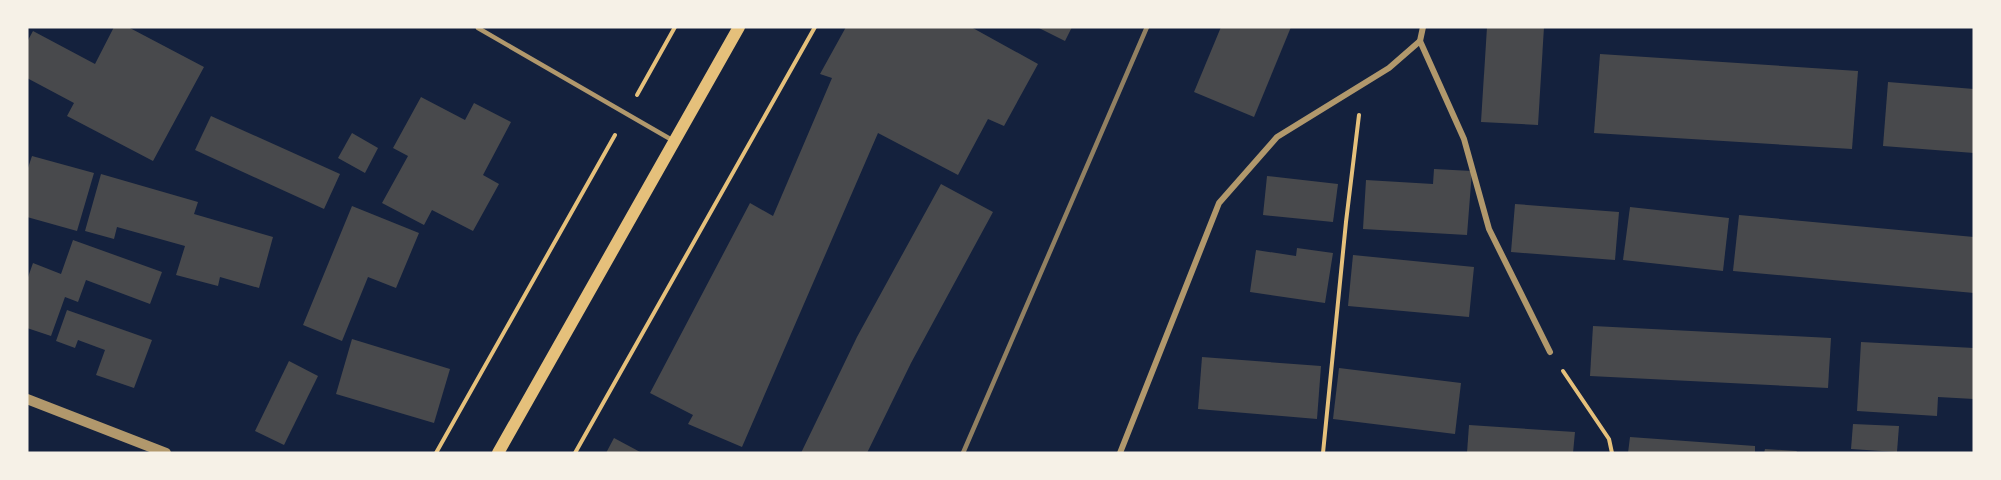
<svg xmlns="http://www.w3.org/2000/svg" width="2001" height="480" font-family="Montserrat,sans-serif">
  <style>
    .building { fill: #48494c }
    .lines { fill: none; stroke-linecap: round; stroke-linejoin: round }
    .path { stroke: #e5c07b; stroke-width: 4 }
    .service { stroke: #b1986c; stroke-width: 4.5 }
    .minor { stroke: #b1986c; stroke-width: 6 }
    .tertiary { stroke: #b1986c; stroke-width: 10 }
    .secondary { stroke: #e5c07b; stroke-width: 12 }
    .rail { stroke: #918062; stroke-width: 4.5 }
  </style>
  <rect width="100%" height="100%" fill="#14213d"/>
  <g class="building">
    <polygon points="114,27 128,27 204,67 153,161 67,116 74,103 27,78 27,42 33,31 95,64"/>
    <polygon points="846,27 971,27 1038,64 1004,126 988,119 958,175 878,133 742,447 688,424 693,415 650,393 750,203 773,216 832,78 820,74"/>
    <polygon points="1037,27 1072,27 1065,41"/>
    <polygon points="1221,27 1291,27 1254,117 1194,92"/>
    <polygon points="1487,27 1544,27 1538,125 1481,122"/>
    <polygon points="1600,54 1858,71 1852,149 1594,133"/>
    <polygon points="1888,82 1974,89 1974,153 1883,146"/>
    <polygon points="421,97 465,120 474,103 511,122 483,175 499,184 473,231 432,210 424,225 382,203 408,156 393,148"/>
    <polygon points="211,116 340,174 324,209 195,150"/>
    <polygon points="352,133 378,148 365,173 338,158"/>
    <polygon points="32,156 94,173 77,231 27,217 27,171"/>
    <polygon points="1434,169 1472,171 1467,235 1363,229 1366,180 1433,184"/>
    <polygon points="101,174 198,202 194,214 273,237 259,288 220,277 218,286 176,275 185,246 117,227 114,239 85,231"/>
    <polygon points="1267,176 1338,184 1333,222 1263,215"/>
    <polygon points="941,184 993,212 911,363 867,453 801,453 857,337"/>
    <polygon points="1515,204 1619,212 1615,260 1511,252"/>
    <polygon points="352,206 419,233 396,288 368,277 342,341 303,325"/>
    <polygon points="1630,207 1729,218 1723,271 1623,260"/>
    <polygon points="1739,215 1974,237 1974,293 1733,271"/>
    <polygon points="73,240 162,272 150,304 86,280 78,302 65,297 51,336 27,328 27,280 33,263 61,274"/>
    <polygon points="1297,248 1333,253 1325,303 1250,292 1256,250 1296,256"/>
    <polygon points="1353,255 1474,267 1469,317 1348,306"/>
    <polygon points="67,310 152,340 134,388 96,375 105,350 78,340 75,348 56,341"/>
    <polygon points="1593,326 1831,338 1828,388 1590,376"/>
    <polygon points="352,339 450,369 434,423 336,394"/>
    <polygon points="1861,342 1974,348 1974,399 1938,397 1937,416 1857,411"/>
    <polygon points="1202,357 1321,366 1317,419 1198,409"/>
    <polygon points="289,361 318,376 284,445 255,431"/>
    <polygon points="1339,368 1461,383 1455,434 1333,419"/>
    <polygon points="1853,424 1899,426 1897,452 1851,449"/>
    <polygon points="1469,425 1575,432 1573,453 1467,453"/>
    <polygon points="1630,437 1755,446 1755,453 1628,453"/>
    <polygon points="614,438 642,453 606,453"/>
    <polygon points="1765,449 1797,451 1796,453 1764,453"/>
  </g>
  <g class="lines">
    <g class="path">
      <polyline points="637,95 675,27"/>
      <polyline points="1563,371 1609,439 1612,453"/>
      <polyline points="436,453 615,135"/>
      <polyline points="575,453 815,27"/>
      <polyline points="1323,453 1346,222 1359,115"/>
    </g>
    <polyline class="service" points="478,28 672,140"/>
    <g class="minor">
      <polyline points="1420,41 1464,139 1489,229 1550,352"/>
      <polyline points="1120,453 1219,203 1277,137 1389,68 1420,41 1423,27"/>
    </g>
    <polyline class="tertiary" points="27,399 166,453"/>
    <polyline class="secondary" points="498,453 739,27"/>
    <polyline class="rail" points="963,453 1147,27"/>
  </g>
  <rect width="2001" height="480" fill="none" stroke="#f6f1e7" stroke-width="57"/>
</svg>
